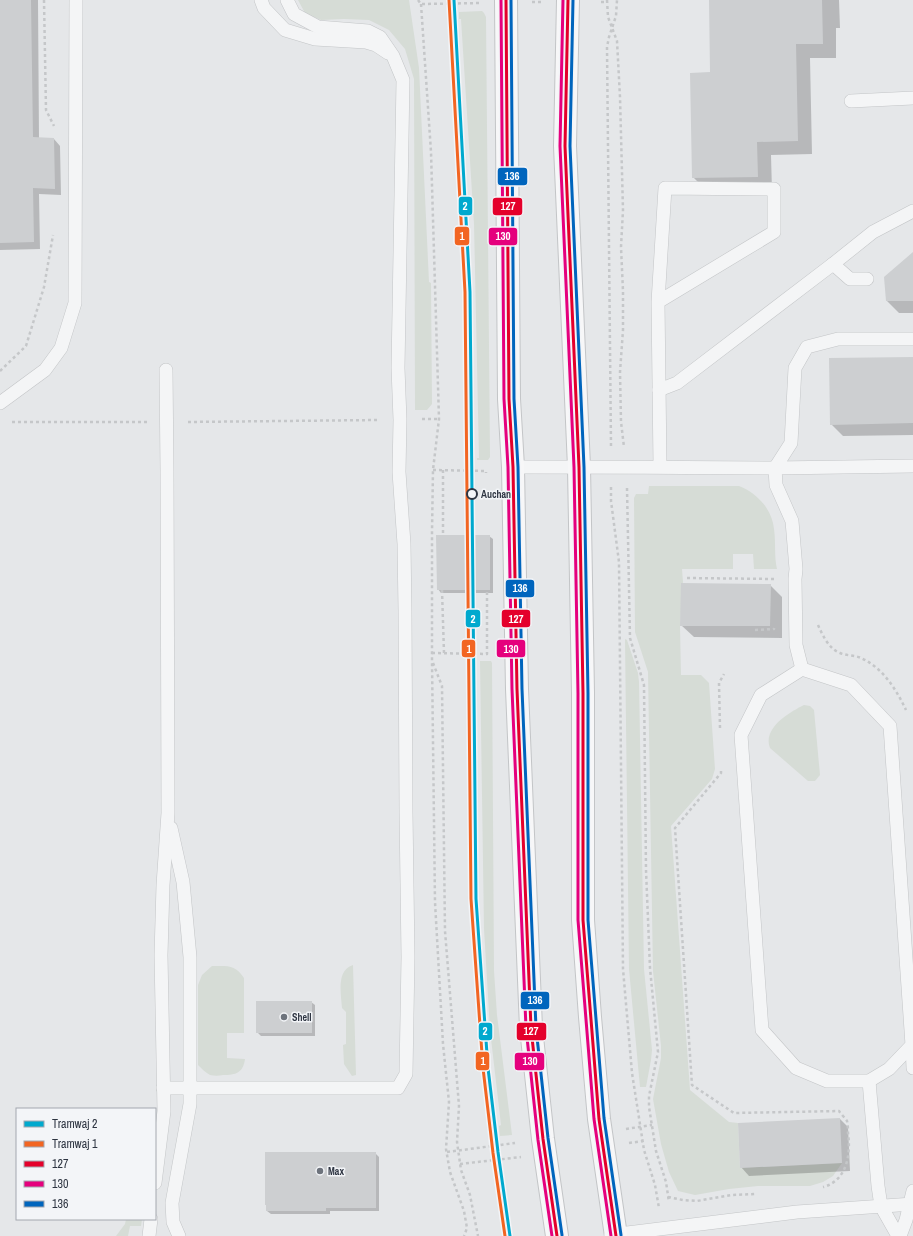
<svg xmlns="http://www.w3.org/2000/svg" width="913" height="1236" font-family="'Archivo Narrow',sans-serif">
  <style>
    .green { fill: #d6dcd6 }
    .shadow { fill: #0003 }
    .building { fill: #cdcfd1 }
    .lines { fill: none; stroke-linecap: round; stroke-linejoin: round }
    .service-casing { stroke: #c3c5c7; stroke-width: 14 }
    .secondary-casing { stroke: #c3c5c7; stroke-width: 24 }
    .path { stroke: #c5c7c9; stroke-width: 2.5; stroke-dasharray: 3 3; stroke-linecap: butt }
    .service { stroke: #f4f5f6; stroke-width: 13 }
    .secondary { stroke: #f7f7f8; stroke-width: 22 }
    .bus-1-casing { stroke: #f3f5f8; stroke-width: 6 }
    .bus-2-casing { stroke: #f3f5f8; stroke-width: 6 }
    .bus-3-casing { stroke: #f3f5f8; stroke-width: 6 }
    .bus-1 { stroke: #e4002b; stroke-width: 3 }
    .bus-2 { stroke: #e5007d; stroke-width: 3 }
    .bus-3 { stroke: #0065bd; stroke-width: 3 }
    .tram-1-casing { stroke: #f3f5f8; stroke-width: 6 }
    .tram-2-casing { stroke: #f3f5f8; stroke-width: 6 }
    .tram-1 { stroke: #00a9ce; stroke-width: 3 }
    .tram-2 { stroke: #f26522; stroke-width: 3 }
    .stop-dot { fill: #f3f5f8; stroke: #2d3441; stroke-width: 2 }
    .poi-dot { fill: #6d737c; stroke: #f3f5f8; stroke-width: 1.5 }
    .labels { text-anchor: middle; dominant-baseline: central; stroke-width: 3; stroke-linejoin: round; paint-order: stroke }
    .stop-label { font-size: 10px; font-weight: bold; fill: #2d3441; stroke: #f3f5f8; text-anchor: start }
    .poi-label { font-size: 10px; font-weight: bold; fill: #2d3441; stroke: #f3f5f8; text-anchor: start }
    .line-badge { stroke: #f3f5f8; stroke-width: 1.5 }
    .badge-label { font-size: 11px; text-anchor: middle; font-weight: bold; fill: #fff }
  </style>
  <rect width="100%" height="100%" fill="#e5e7e9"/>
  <g class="green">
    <polygon points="298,0 409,0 419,68 429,282 431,283 432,404 427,410 415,410 414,79 405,49 389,30 369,20 344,19 321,20 305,13"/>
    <polygon points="482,11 484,13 486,17 490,457 488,460 477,460 477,458 479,458 474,224 461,19 459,19 459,12"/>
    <path d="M649 486H739C757 493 772 509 774 529 776 543 774 556 777 569H754L753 554H733V569H682L683 582 680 626 681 675H701L709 683 715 769 712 779 671 826 690 1090 729 1122 738 1123 740 1168 842 1163 833 1176 823 1182 810 1186H758L729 1189 695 1195 678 1191 669 1172 661 1144 653 1099 661 1058V1046L653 971 648 672 635 632 634 498 636 494H648Z"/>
    <polygon points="625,639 627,640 638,673 639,682 644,969 652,1050 651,1060 646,1087 640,1087 629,969"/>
    <polygon points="480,661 491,661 492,663 494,971 497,1015 512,1135 500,1136 499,1126 501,1125 490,1030 484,929"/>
    <path d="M804 705 810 706 814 710 820 775 815 781H808L770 748C762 728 790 712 804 705Z"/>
    <path d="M353 965 356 1075 352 1076 344 1064 343 1045 346 1044V1012L342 1008C341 994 336 970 353 965Z"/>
    <path d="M212 966C227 966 235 964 244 978V1033H227V1058L245 1059C243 1073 236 1075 223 1075 219 1076 214 1076 210 1075 205 1072 202 1069 198 1065V985L202 975Z"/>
    <polygon points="126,1219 142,1219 141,1226 130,1226 128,1236 116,1236 125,1224"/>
  </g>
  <g class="shadow">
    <polygon points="0,0 38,0 39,139 54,139 60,146 61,195 39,194 40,249 0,250"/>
    <polygon points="710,0 839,0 840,28 836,28 836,58 810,58 812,154 771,155 772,191 707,191 693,177 711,73"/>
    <polygon points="913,253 913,313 899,313 887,301"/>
    <polygon points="913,358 913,435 843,436 831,424"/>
    <polygon points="489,536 493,539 493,593 441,593 438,589"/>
    <polygon points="770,585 782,597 782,638 694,637 681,625"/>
    <polygon points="311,1002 315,1005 315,1036 261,1036 257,1032"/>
    <polygon points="840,1119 848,1127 850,1171 749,1176 741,1167"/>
    <polygon points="375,1153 379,1157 379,1211 330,1211 330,1214 271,1214 267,1211"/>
  </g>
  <g class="building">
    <polygon points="0,0 31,0 33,137 54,138 55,189 33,188 34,242 0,243"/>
    <polygon points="709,0 822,0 823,44 796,44 798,141 757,142 758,177 692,178 690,73 710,72"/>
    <polygon points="913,252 913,301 886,301 884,277"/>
    <polygon points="913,357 913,423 830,425 829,358"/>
    <polygon points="436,535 490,535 490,590 437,590"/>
    <polygon points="681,583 771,584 770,626 680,626"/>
    <rect x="256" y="1001" width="56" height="32"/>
    <polygon points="840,1118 842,1163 740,1168 738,1123"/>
    <polygon points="265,1152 376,1152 376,1208 326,1208 326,1211 266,1211 266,1205 265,1205"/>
  </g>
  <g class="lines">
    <g class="service-casing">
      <g id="service">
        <polyline points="261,0 264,8 285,30 315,39 366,42 376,45 388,53"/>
        <polyline points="851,101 913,98"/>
        <polyline points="833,264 850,279 867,279"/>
        <polyline points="658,302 774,232 774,189 665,188 658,302 660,466"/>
        <polyline points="913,339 838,339 807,347 795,368 791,443 775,468 913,466"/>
        <polyline points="659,390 677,383 833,264 873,232 913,211"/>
        <polyline points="0,403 45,370 61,348 75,303 76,0"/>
        <path d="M513 467C600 467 688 467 775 468L776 485 792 521 796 569 795 579 796 645 802 669"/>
        <polygon points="802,669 851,685 890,726 912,1045 889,1069 869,1081 827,1081 796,1068 762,1030 741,735 761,695"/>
        <polyline points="171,828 183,882 190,957 190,1104 172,1203 173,1222 179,1236"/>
        <polyline points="912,1045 913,1068"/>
        <polyline points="869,1081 878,1186 881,1206 898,1236"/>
        <polyline points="163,1088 398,1088 406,1074 408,957 406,812 405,611 404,544 399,472 400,420 398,368 403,80 393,56 380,37 368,31 318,27 294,14 287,0"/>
        <polyline points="155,1183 164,1111 161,955 163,885 168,813 167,471 166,370"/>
        <polyline points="611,1235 797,1212 913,1204"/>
        <polyline points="149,1236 151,1219"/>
        <polyline points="900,1236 906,1220 913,1191"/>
      </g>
    </g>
    <g class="secondary-casing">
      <g id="secondary">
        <polyline points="506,0 509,399 513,467 517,689 531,1028 543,1139 557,1236"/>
        <polyline points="568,0 565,146 579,467 583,693 583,920 590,1017 599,1119 616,1236"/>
      </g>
    </g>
    <g class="path">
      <polyline points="44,0 46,110 54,126"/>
      <polyline points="418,0 421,4 481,3"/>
      <polyline points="607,0 608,17 617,41 620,97 623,210 621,247 623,291 623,330 620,372 621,422 624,447"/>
      <polyline points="532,2 542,2"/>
      <polyline points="601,2 607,2"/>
      <polyline points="421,4 431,152 439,419 433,470 432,532 432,661 435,902 443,1044 449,1102 446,1149 450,1172 464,1211 467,1228 464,1236"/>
      <polyline points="0,371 26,346 44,287 53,235"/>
      <polyline points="422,419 439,419"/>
      <polyline points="12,422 147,422"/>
      <polyline points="188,422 379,420"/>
      <polyline points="611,446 607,47 609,37 616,16 617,0"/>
      <polyline points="433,470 486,471 486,473"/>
      <polyline points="443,470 443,534"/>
      <polyline points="611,487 611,501 619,562 623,969 632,1073 644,1150 655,1185 659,1208"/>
      <polyline points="627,488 630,638 644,685 646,870 650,968 658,1052 649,1096 649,1107 656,1151 666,1182 669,1202"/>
      <polyline points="687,578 774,579"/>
      <polyline points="442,590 444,653"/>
      <path d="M818 625C823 636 829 649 840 653 847 656 855 655 861 658 883 668 896 689 906 710"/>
      <polyline points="755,630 774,629 774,628"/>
      <polyline points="432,653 487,654 487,590"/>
      <polyline points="433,663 442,686 445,931 459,1106 457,1142 461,1170 470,1195 478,1236"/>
      <polyline points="720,728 719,683 724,674"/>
      <path d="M721 771V773L675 828 692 1085 734 1113 839 1111C841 1114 845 1118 847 1121 848 1125 848 1130 848 1133 851 1154 847 1181 823 1187"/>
      <polyline points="626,1129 652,1125"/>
      <polyline points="629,1143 643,1141"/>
      <polyline points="447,1152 515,1143"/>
      <polyline points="460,1164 521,1157"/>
      <polyline points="668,1197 683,1200 697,1201 731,1195 757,1194"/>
    </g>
    <use href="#service" class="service"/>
    <use href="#secondary" class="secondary"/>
    <g class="bus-1-casing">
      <g id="bus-1">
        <polyline points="506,0 509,399 513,467 517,689 531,1028 543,1139 557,1236"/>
        <polyline points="568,0 565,146 579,467 583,693 583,920 599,1119 616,1236"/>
      </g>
    </g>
    <g class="bus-2-casing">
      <g id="bus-2">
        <polyline points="501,0 504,399 508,467 512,689 526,1028 538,1140 552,1236"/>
        <polyline points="563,0 560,146 574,467 578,693 578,920 594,1119 611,1236"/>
      </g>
    </g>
    <g class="bus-3-casing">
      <g id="bus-3">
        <polyline points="511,0 514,399 518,467 522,689 536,1028 548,1138 562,1235"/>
        <polyline points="573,0 570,146 584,467 588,693 588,920 604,1118 621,1235"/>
      </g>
    </g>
    <use href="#bus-1" class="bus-1"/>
    <use href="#bus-2" class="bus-2"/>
    <use href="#bus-3" class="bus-3"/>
    <g class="tram-1-casing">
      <polyline id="tram-1" points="454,0 470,292 476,899 488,1068 498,1152 510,1236"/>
    </g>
    <g class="tram-2-casing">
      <polyline id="tram-2" points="449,0 465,292 471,899 483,1068 493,1153 505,1236"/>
    </g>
    <use href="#tram-1" class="tram-1"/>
    <use href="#tram-2" class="tram-2"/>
  </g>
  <circle class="stop-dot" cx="472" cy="494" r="5"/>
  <g class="poi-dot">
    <circle cx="284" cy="1017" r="4"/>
    <circle cx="320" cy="1171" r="4"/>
  </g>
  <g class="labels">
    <g class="stop-label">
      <text x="481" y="494">Auchan</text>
    </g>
    <g class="poi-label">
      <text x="292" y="1017">Shell</text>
      <text x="328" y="1171">Max</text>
    </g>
  </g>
  <g class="line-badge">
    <rect x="497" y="167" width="31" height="19" rx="4" fill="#0065bd"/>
    <rect x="458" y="196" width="15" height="20" rx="4" fill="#00a9ce"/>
    <rect x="492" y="197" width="31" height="19" rx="4" fill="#e4002b"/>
    <rect x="454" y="226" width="16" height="20" rx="4" fill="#f26522"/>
    <rect x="488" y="227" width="30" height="19" rx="4" fill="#e5007d"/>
    <rect x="505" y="579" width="30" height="19" rx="4" fill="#0065bd"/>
    <rect x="465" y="609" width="16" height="19" rx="4" fill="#00a9ce"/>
    <rect x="501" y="609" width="30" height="19" rx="4" fill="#e4002b"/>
    <rect x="461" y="639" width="15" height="19" rx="4" fill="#f26522"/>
    <rect x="496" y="639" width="30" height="19" rx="4" fill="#e5007d"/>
    <rect x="520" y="991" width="30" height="19" rx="4" fill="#0065bd"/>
    <rect x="478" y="1022" width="15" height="19" rx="4" fill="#00a9ce"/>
    <rect x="516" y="1022" width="31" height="19" rx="4" fill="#e4002b"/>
    <rect x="475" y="1051" width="15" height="20" rx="4" fill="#f26522"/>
    <rect x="514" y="1052" width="31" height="19" rx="4" fill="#e5007d"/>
  </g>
  <g class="badge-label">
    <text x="512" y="180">136</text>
    <text x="465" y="210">2</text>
    <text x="508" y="210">127</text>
    <text x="462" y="240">1</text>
    <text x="503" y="240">130</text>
    <text x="520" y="592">136</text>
    <text x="473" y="623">2</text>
    <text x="516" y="623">127</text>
    <text x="469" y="653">1</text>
    <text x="511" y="653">130</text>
    <text x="535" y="1004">136</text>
    <text x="485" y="1035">2</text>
    <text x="531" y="1035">127</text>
    <text x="483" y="1065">1</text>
    <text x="530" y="1065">130</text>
  </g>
  <rect x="16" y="1108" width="140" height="112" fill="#f3f5f8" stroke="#a4a8af"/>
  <rect x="24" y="1121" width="20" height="6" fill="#00a9ce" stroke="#a4a8af"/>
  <text x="52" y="1128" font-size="12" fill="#2d3441">Tramwaj 2</text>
  <rect x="24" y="1141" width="20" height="6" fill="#f26522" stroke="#a4a8af"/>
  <text x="52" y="1148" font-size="12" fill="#2d3441">Tramwaj 1</text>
  <rect x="24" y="1161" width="20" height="6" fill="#e4002b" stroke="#a4a8af"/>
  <text x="52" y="1168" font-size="12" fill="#2d3441">127</text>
  <rect x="24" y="1181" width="20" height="6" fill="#e5007d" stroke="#a4a8af"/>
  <text x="52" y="1188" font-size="12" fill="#2d3441">130</text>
  <rect x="24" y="1201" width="20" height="6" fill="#0065bd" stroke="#a4a8af"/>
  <text x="52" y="1208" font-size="12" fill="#2d3441">136</text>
</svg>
